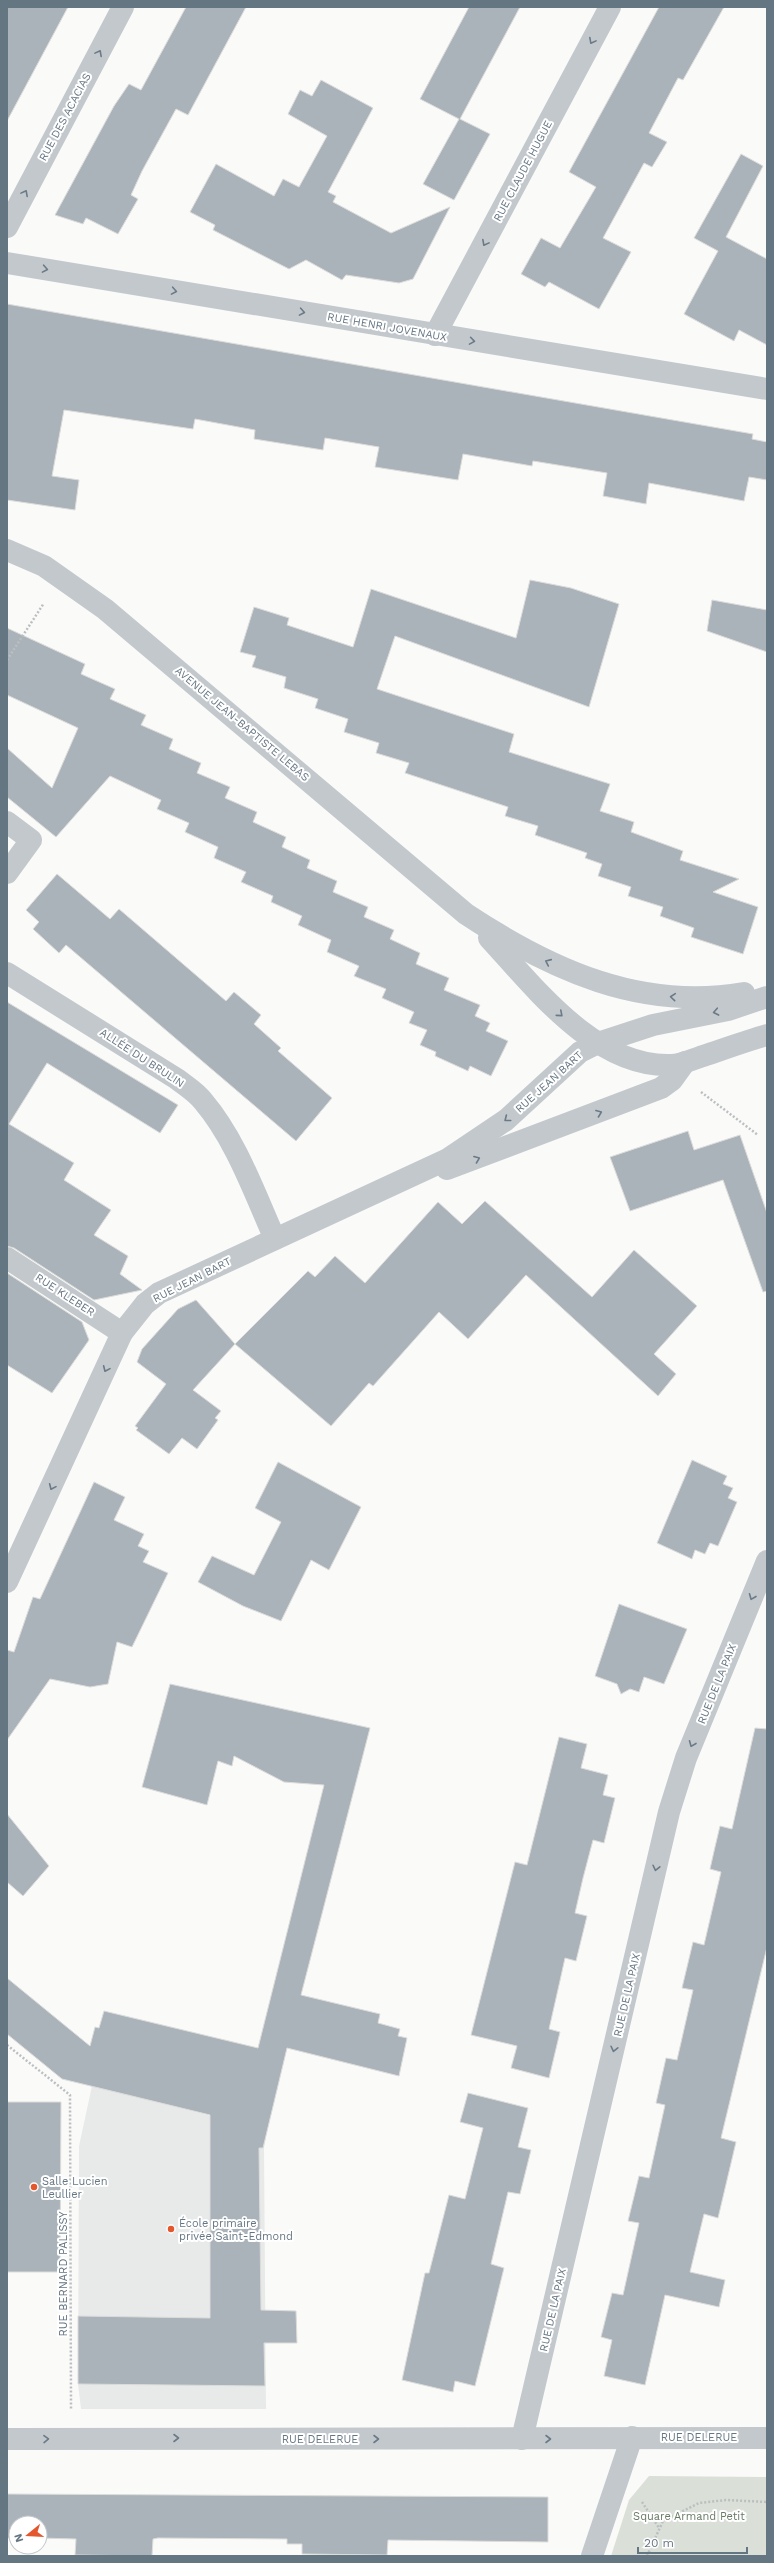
<svg xmlns="http://www.w3.org/2000/svg" width="774" height="2563" font-family="'Work Sans',sans-serif">
  <style>
    .built { fill: #e8e9e9 }
    .green { fill: #dadfd7 }
    .building { fill: #aab3b9; stroke: #dcdcda }
    .lines { fill: none; stroke-linecap: round; stroke-linejoin: round }
    .path { stroke: #bbbfc2; stroke-width: 2.5; stroke-dasharray: 2 2; stroke-linecap: butt }
    .minor { stroke: #c3c8cc; stroke-width: 22 }
    .oneway { stroke: #6a7a87 }
    .poi-dot { fill: #e4572e; stroke: #fff; stroke-width: 1.5 }
    .labels { text-anchor: middle; dominant-baseline: central; stroke-width: 4; stroke-linejoin: round; paint-order: stroke }
    .street-label { font-size: 11px; fill: #657683; stroke: #fff }
    .poi-label { font-size: 11px; fill: #657683; stroke: #fff; text-anchor: start }
    .park-label { font-size: 11px; fill: #687a64; stroke: #fff }
  </style>
  <rect width="100%" height="100%" fill="#fafaf8"/>
  <polygon class="built" points="92,2086 267,2130 264,2148 266,2409 81,2409 78,2384 79,2146"/>
  <polygon class="green" points="649,2476 767,2477 767,2556 611,2556 629,2500"/>
  <g class="building">
    <polygon points="7,7 68,7 7,121"/>
    <polygon points="186,7 246,7 188,115 176,109 142,171 131,195 138,199 118,234 86,218 83,224 55,215 114,106 129,84 141,90"/>
    <polygon points="469,7 520,7 460,119 490,134 454,200 423,184 459,119 420,99"/>
    <polygon points="659,7 724,7 683,80 678,78 649,133 667,142 652,167 644,163 603,238 631,252 599,309 549,282 545,287 521,274 541,238 560,248 596,187 569,172"/>
    <polygon points="321,80 373,108 328,192 336,196 333,202 391,233 450,207 413,279 399,283 346,275 342,280 306,260 289,269 213,230 215,225 190,212 216,164 274,196 283,179 299,187 327,136 288,114 300,90 312,96"/>
    <polygon points="741,154 763,166 726,237 767,259 767,345 739,330 734,341 684,314 718,251 694,238"/>
    <polygon points="7,304 753,434 752,439 767,442 767,480 749,477 744,501 649,483 646,504 603,496 607,473 533,461 532,466 463,454 458,480 375,467 379,447 325,438 323,450 254,439 255,430 195,419 193,429 64,410 52,476 79,480 75,510 7,500"/>
    <polygon points="530,580 571,588 619,604 589,707 395,636 377,689 514,734 509,752 610,784 600,811 634,822 631,832 683,851 680,860 739,879 713,892 758,907 743,954 691,937 694,928 660,916 663,907 628,896 631,887 598,876 602,864 585,858 587,853 535,835 538,826 505,816 508,807 405,773 409,763 376,753 379,743 344,732 348,719 315,708 318,699 284,688 286,677 252,667 256,656 240,652 254,607 289,618 287,625 353,647 371,589 516,638"/>
    <polygon points="712,600 767,610 767,652 707,631"/>
    <polygon points="7,628 85,664 81,674 115,689 110,699 146,715 141,725 173,739 169,749 201,763 197,773 230,787 225,798 257,812 253,822 286,837 282,847 310,860 307,868 337,881 333,892 368,907 364,917 394,930 390,939 420,953 416,964 449,978 444,990 480,1005 475,1016 490,1023 486,1031 508,1041 491,1076 470,1066 468,1071 435,1056 436,1052 420,1045 427,1030 409,1023 414,1012 382,998 386,989 354,976 359,966 327,952 331,940 298,925 302,916 271,902 273,896 241,882 246,872 214,858 218,847 185,832 189,823 157,809 161,800 110,776 56,837 7,797 7,748 52,788 78,728 7,695"/>
    <polygon points="57,874 110,919 119,909 226,1001 234,992 261,1015 254,1024 281,1048 278,1051 332,1098 296,1141 66,945 59,953 33,929 39,922 26,910"/>
    <polygon points="7,1002 178,1105 160,1133 47,1063 9,1124 74,1163 64,1180 111,1210 94,1235 128,1256 120,1274 142,1290 94,1300 14,1248 7,1246"/>
    <polygon points="688,1131 694,1150 740,1135 767,1213 767,1291 763,1292 723,1180 630,1211 610,1157"/>
    <polygon points="485,1201 592,1297 634,1250 697,1306 654,1354 676,1374 658,1396 526,1275 468,1339 439,1312 373,1386 369,1383 331,1426 235,1344 308,1271 315,1277 335,1256 365,1283 438,1202 462,1224"/>
    <polygon points="7,1273 82,1322 89,1340 52,1393 7,1365"/>
    <polygon points="196,1300 235,1344 193,1390 221,1411 215,1418 218,1420 197,1449 182,1438 169,1454 136,1430 138,1428 135,1426 166,1384 137,1362 142,1349 178,1309"/>
    <polygon points="692,1460 727,1476 723,1484 733,1488 728,1498 737,1502 718,1546 710,1543 705,1554 695,1550 692,1559 657,1543"/>
    <polygon points="278,1462 361,1507 329,1570 311,1560 281,1621 243,1606 198,1582 212,1556 254,1575 281,1522 255,1508"/>
    <polygon points="94,1482 125,1497 114,1520 144,1534 138,1546 149,1551 143,1562 168,1573 132,1647 117,1642 108,1684 90,1687 50,1679 7,1740 7,1650 14,1652 33,1597 40,1599"/>
    <polygon points="619,1604 687,1629 664,1684 644,1677 639,1692 630,1689 621,1694 617,1684 595,1676"/>
    <polygon points="170,1684 370,1728 301,1995 380,2014 378,2023 400,2029 398,2036 407,2038 399,2076 287,2048 263,2148 259,2148 261,2310 296,2311 297,2343 264,2343 265,2386 78,2384 78,2316 210,2318 210,2115 62,2079 7,2034 7,1978 90,2046 95,2027 99,2028 104,2011 258,2048 324,1785 284,1782 234,1756 232,1766 218,1761 207,1805 142,1787"/>
    <polygon points="755,1728 767,1729 767,1947 721,2138 736,2142 718,2218 704,2214 690,2272 725,2280 719,2307 665,2295 645,2385 604,2376 612,2340 601,2337 612,2293 623,2295 639,2223 628,2221 639,2176 649,2178 665,2105 656,2103 666,2058 677,2060 693,1990 682,1988 693,1942 704,1945 721,1872 710,1869 715,1847 720,1826 732,1829"/>
    <polygon points="559,1737 587,1744 581,1768 608,1775 603,1795 615,1798 604,1843 593,1840 583,1878 575,1913 587,1916 576,1961 565,1958 559,1985 549,2029 560,2032 549,2078 511,2068 517,2046 471,2035 515,1862 527,1865"/>
    <polygon points="7,1814 49,1866 23,1896 7,1882"/>
    <polygon points="468,2093 528,2108 518,2147 531,2150 520,2194 508,2192 491,2264 504,2268 475,2386 455,2381 453,2392 402,2380 425,2273 429,2273 449,2195 465,2199 483,2128 460,2122"/>
    <polygon points="7,2102 61,2102 60,2272 7,2272"/>
    <polygon points="7,2494 548,2497 548,2542 388,2540 387,2555 302,2554 302,2544 287,2544 287,2539 158,2538 153,2539 152,2556 75,2555 76,2539 40,2538 40,2523 16,2523 16,2538 7,2538"/>
  </g>
  <g class="lines">
    <g class="path">
      <polyline points="7,660 44,603"/>
      <polyline points="701,1092 758,1135"/>
      <polyline points="7,2045 70,2095 71,2409"/>
      <polyline points="642,2502 659,2528"/>
      <polyline points="647,2556 663,2521 699,2503 726,2500 767,2502"/>
    </g>
    <g class="minor">
      <polyline points="7,227 123,7"/>
      <polyline points="7,263 767,389"/>
      <polyline points="435,335 610,7"/>
      <path d="M7 550 44 566 105 609 466 914C551 970 641 1011 744 993"/>
      <polyline points="7,822 31,840 7,873"/>
      <path d="M489 938C535 988 596 1068 671 1065 682 1065 693 1059 703 1056 724 1049 746 1041 767 1035"/>
      <path d="M7 973 177 1079C186 1086 196 1092 203 1101 236 1140 254 1192 275 1239"/>
      <polyline points="447,1169 661,1088 672,1080 685,1062"/>
      <polyline points="7,1258 122,1333"/>
      <polyline points="7,1582 122,1333 145,1304 159,1293 448,1159 506,1120 580,1052 598,1043 653,1025 728,1010 767,997"/>
      <polyline points="7,2439 767,2438"/>
      <polyline points="522,2439 669,1812 686,1758 767,1561"/>
      <polyline points="592,2556 632,2437"/>
    </g>
  </g>
  <defs><path id="oneway-chevron" d="M-2-3.5L2.5 0L-2 3.5" fill="none" stroke-width="1.6" stroke-linecap="round" stroke-linejoin="round"/></defs>
  <g class="oneway">
    <use href="#oneway-chevron" transform="translate(592 41) rotate(118)"/>
    <use href="#oneway-chevron" transform="translate(99 53) rotate(-62)"/>
    <use href="#oneway-chevron" transform="translate(25 193) rotate(-62)"/>
    <use href="#oneway-chevron" transform="translate(485 243) rotate(118)"/>
    <use href="#oneway-chevron" transform="translate(45 269) rotate(10)"/>
    <use href="#oneway-chevron" transform="translate(174 291) rotate(10)"/>
    <use href="#oneway-chevron" transform="translate(302 312) rotate(10)"/>
    <use href="#oneway-chevron" transform="translate(472 341) rotate(9)"/>
    <use href="#oneway-chevron" transform="translate(548 962) rotate(-156)"/>
    <use href="#oneway-chevron" transform="translate(673 997) rotate(-175)"/>
    <use href="#oneway-chevron" transform="translate(716 1012) rotate(169)"/>
    <use href="#oneway-chevron" transform="translate(560 1014) rotate(41)"/>
    <use href="#oneway-chevron" transform="translate(599 1113) rotate(-21)"/>
    <use href="#oneway-chevron" transform="translate(507 1119) rotate(142)"/>
    <use href="#oneway-chevron" transform="translate(477 1159) rotate(-21)"/>
    <use href="#oneway-chevron" transform="translate(106 1369) rotate(114)"/>
    <use href="#oneway-chevron" transform="translate(52 1487) rotate(114)"/>
    <use href="#oneway-chevron" transform="translate(752 1597) rotate(112)"/>
    <use href="#oneway-chevron" transform="translate(692 1744) rotate(112)"/>
    <use href="#oneway-chevron" transform="translate(656 1868) rotate(103)"/>
    <use href="#oneway-chevron" transform="translate(614 2049) rotate(103)"/>
    <use href="#oneway-chevron" transform="translate(176 2438)"/>
    <use href="#oneway-chevron" transform="translate(46 2439) rotate(-1)"/>
    <use href="#oneway-chevron" transform="translate(376 2439)"/>
    <use href="#oneway-chevron" transform="translate(548 2439)"/>
  </g>
  <g class="poi-dot">
    <circle cx="34" cy="2187" r="4"/>
    <circle cx="171" cy="2229" r="4"/>
  </g>
  <g class="labels">
    <g class="street-label">
      <text transform="translate(65 117) rotate(-62)">RUE DES ACACIAS</text>
      <text transform="translate(523 171) rotate(-62)">RUE CLAUDE HUGUE</text>
      <text transform="translate(387 327) rotate(10)">RUE HENRI JOVENAUX</text>
      <text transform="translate(242 724) rotate(40)">AVENUE JEAN-BAPTISTE LEBAS</text>
      <text transform="translate(142 1058) rotate(33)">ALLÉE DU BRULIN</text>
      <text transform="translate(549 1082) rotate(-42)">RUE JEAN BART</text>
      <text transform="translate(192 1280) rotate(-27)">RUE JEAN BART</text>
      <text transform="translate(65 1295) rotate(33)">RUE KLEBER</text>
      <text transform="translate(717 1684) rotate(-68)">RUE DE LA PAIX</text>
      <text transform="translate(627 1995) rotate(-77)">RUE DE LA PAIX</text>
      <text transform="translate(63 2274) rotate(-90)">RUE BERNARD PALISSY</text>
      <text transform="translate(553 2310) rotate(-77)">RUE DE LA PAIX</text>
      <text x="699" y="2437">RUE DELERUE</text>
      <text x="320" y="2439">RUE DELERUE</text>
    </g>
    <g class="poi-label">
      <text x="42" y="2181">Salle Lucien<tspan x="42" dy="13">Leullier</tspan></text>
      <text x="179" y="2223">École primaire<tspan x="179" dy="13">privée Saint-Edmond</tspan></text>
    </g>
    <g class="park-label">
      <text x="689" y="2516">Square Armand Petit</text>
    </g>
  </g>
  <rect width="774" height="2563" fill="none" stroke="#657683" stroke-width="16"/>
  <g transform="translate(28 2535) rotate(252)"><circle r="19" fill="#ffffff" stroke="#c1c8cd"/>
  <path d="M0-3L7 15L0 10L-7 15Z" fill="#e4572e"/>
  <text y="-6" font-size="11" font-weight="bold" text-anchor="middle" fill="#657683">N</text>
  </g>
  <path d="M638 2547v6h109v-6" fill="none" stroke="#657683" stroke-width="2"/>
  <text x="644" y="2547" font-size="12" fill="#657683" stroke="#ffffff" stroke-width="3" paint-order="stroke">20 m</text>
</svg>
